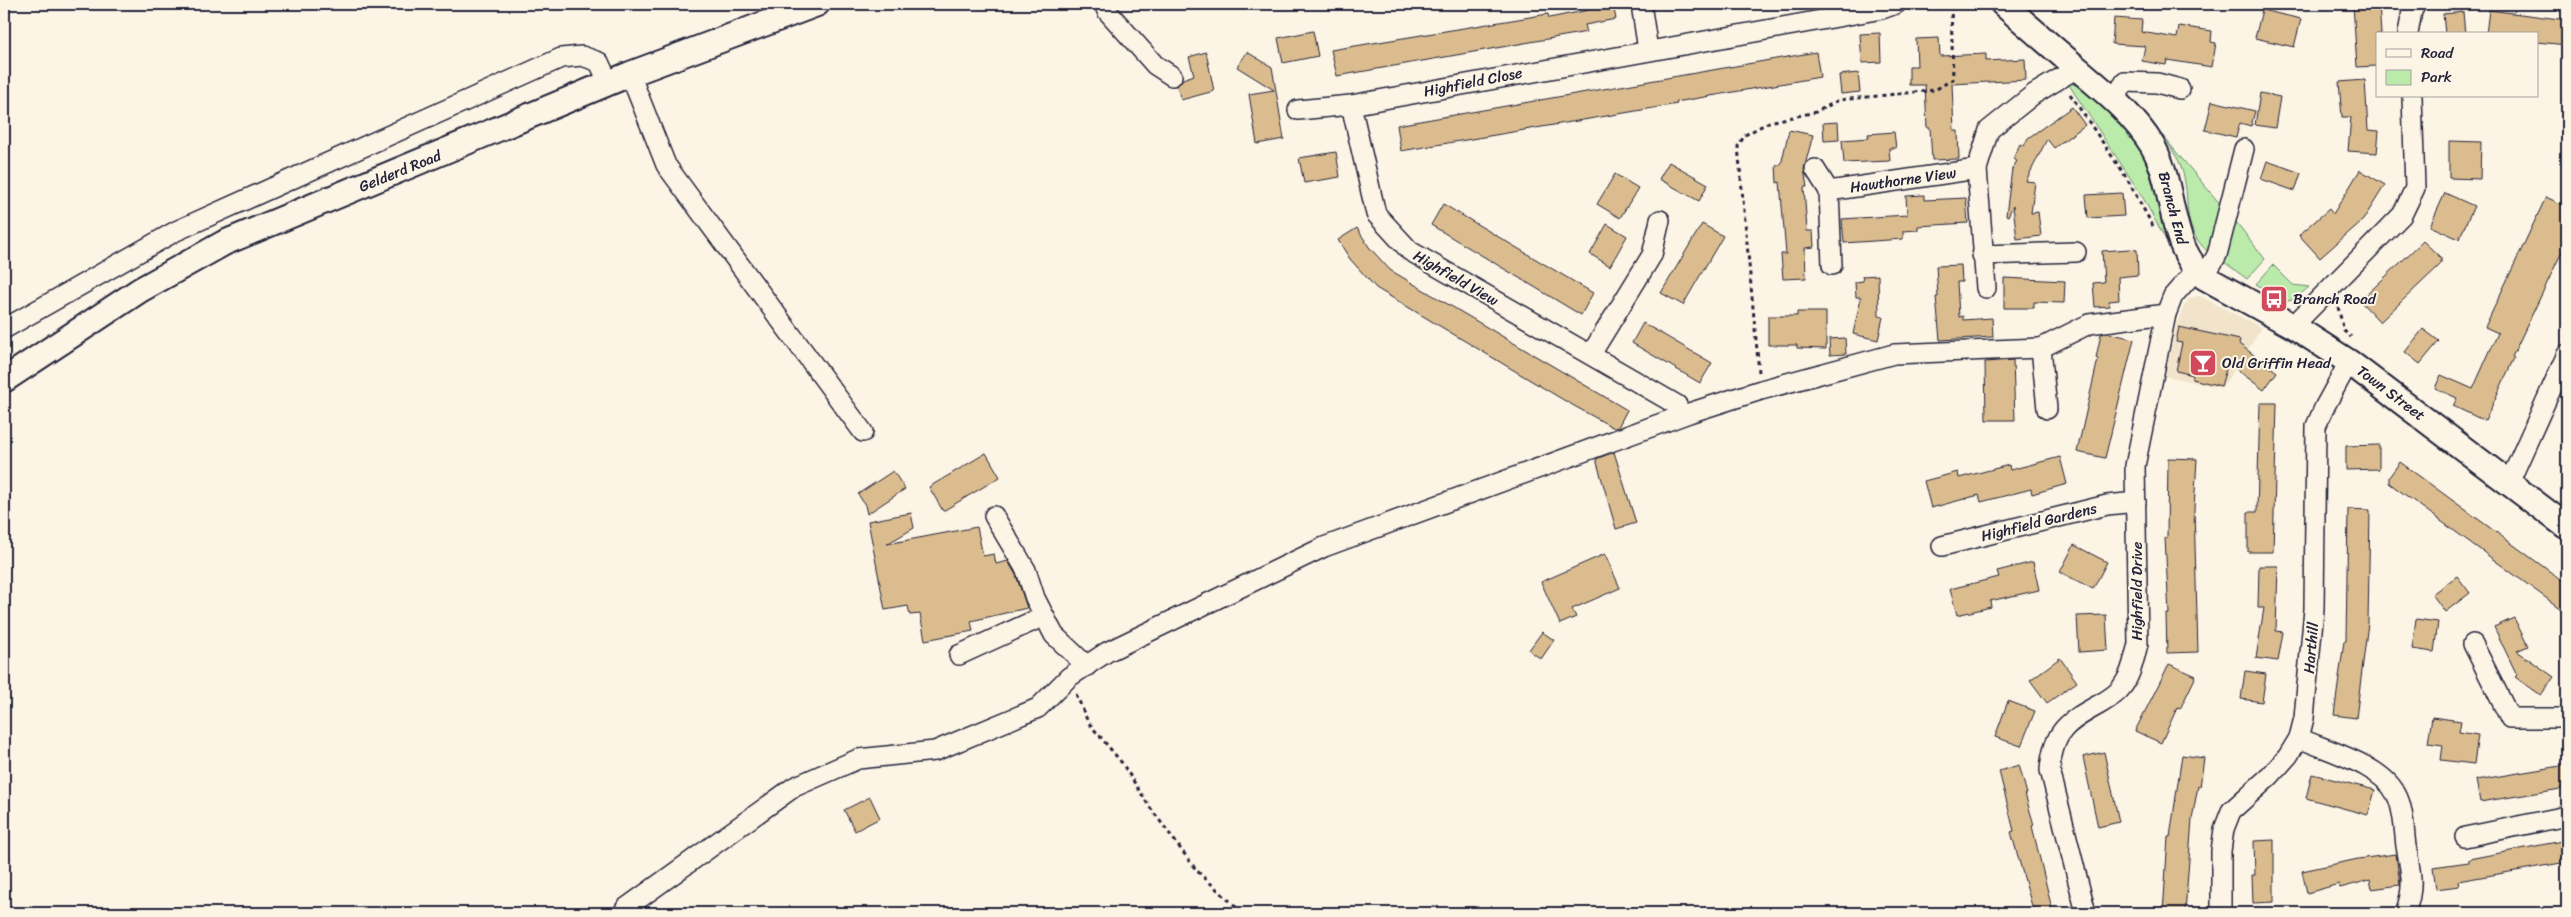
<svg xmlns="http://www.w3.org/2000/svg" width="2571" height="917" font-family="Sriracha,sans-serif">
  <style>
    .built { fill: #f2e4cb }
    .green { fill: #baebaa; stroke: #6e8672 }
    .building { fill: #dbbc8e; stroke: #22223b }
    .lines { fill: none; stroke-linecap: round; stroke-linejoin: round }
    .minor-casing { stroke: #22223b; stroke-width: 22 }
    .major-casing { stroke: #22223b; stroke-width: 28 }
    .path { stroke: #22223b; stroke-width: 3; stroke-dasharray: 4 4; stroke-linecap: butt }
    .minor { stroke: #fcf5e5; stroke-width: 19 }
    .major { stroke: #fcf5e5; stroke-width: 24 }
    .labels { text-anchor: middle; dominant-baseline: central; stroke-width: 4; stroke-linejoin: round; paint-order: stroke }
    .street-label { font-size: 15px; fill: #22223b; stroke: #fcf5e5 }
    .poi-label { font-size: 15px; fill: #22223b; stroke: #fcf5e5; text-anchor: start }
  </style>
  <rect width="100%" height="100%" fill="#fcf5e5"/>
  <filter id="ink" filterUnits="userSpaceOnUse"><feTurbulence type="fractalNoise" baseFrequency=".02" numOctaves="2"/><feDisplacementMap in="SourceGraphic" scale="10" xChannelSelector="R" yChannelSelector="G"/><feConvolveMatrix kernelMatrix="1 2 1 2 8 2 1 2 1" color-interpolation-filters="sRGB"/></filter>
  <g filter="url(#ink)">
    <polygon class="built" points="2200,296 2262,328 2222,388 2165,376 2176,326 2183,308 2189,298"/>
    <g class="green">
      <polygon points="2067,82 2088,89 2118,118 2144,155 2175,257 2142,196"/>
      <path d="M2162 135 2221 205 2209 253C2177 224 2194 200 2180 164 2176 154 2168 144 2162 135Z"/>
      <polygon points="2233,218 2265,259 2247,279 2224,262"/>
      <polygon points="2273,265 2293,285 2309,287 2295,299 2285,302 2256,284"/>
    </g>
    <g class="building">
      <polygon points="1588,4 1613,4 1616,19 1585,25 1587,32 1337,76 1331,50 1548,14 1549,18 1589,10"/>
      <polygon points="2353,4 2379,4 2381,34 2377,34 2377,66 2357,67"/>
      <polygon points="2262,10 2301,19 2294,47 2255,38"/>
      <polygon points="2489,10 2567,20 2567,45 2537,42 2537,34 2486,34"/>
      <polygon points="2463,12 2465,34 2445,34 2443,14"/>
      <polygon points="2114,18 2142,20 2141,32 2177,38 2179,26 2212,31 2211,42 2216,43 2212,67 2167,60 2166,65 2142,61 2145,46 2112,44"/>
      <polygon points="1313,31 1318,56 1283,63 1278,38"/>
      <polygon points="1880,33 1881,62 1862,63 1860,34"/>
      <polygon points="1939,38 1940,56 1986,54 1986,61 2025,59 2026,80 1952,84 1954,131 1958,131 1959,159 1932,160 1930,128 1927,128 1925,85 1909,85 1909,66 1917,66 1916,39"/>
      <polygon points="1206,52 1214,91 1181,100 1177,86 1183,79 1194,75 1189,57"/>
      <polygon points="1247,52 1272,67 1284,139 1257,144 1249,94 1274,90 1237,67"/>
      <polygon points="1816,52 1820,77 1676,102 1677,104 1401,151 1397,125"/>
      <polygon points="1858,73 1860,92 1841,94 1839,75"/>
      <polygon points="2365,80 2368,130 2379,131 2377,153 2348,151 2351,117 2342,117 2339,82"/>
      <polygon points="2260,93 2280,97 2275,128 2255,125"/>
      <polygon points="2212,101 2255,111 2251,126 2240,123 2236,137 2205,130"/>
      <polygon points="2072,107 2085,125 2054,148 2047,139 2026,181 2035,182 2031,213 2038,212 2041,236 2017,239 2013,206 2008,216 2006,215 2012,169 2017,161 2013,159 2020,144 2024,146 2028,138"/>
      <polygon points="1838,122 1839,140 1824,141 1823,123"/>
      <polygon points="1789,130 1813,135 1804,169 1807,187 1804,187 1807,231 1813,231 1814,247 1805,248 1806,278 1783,279 1781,254 1786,254 1780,182 1777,183 1776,165 1781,165"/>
      <polygon points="1894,132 1896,148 1889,148 1890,161 1844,163 1842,140 1869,138 1868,134"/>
      <polygon points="2449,141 2481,142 2480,179 2449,178"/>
      <polygon points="1336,152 1340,177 1304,183 1299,158"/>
      <polygon points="2267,161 2301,173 2295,191 2261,179"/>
      <polygon points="1669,162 1708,184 1699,201 1659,179"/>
      <polygon points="2360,170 2385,185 2363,220 2320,258 2299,235 2329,209 2333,214"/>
      <polygon points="1615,174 1638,188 1620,218 1597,204"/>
      <polygon points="2122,193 2124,216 2088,218 2086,195"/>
      <polygon points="2445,193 2474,206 2459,239 2430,226"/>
      <polygon points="1924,195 1924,200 1966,198 1968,223 1918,226 1918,230 1903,231 1903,239 1844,243 1842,219 1907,215 1906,196"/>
      <polygon points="2546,197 2567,207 2567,241 2512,357 2514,358 2485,421 2453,406 2457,398 2435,388 2441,375 2473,389 2498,333 2485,327"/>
      <polygon points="1443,204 1593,293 1581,315 1431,225"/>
      <polygon points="1607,224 1627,236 1610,266 1590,254"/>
      <polygon points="1702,224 1723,236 1683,305 1661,293"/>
      <polygon points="1357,228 1369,247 1390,270 1627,410 1618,427 1614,428 1567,402 1376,288 1350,259 1338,240"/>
      <polygon points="2423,241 2441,258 2441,264 2380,322 2360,301"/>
      <polygon points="2130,249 2137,250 2138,275 2118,277 2119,300 2109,301 2109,306 2095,307 2093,283 2104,282 2102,251"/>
      <polygon points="1961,265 1962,282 1957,282 1959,317 1963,316 1963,320 1992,318 1993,337 1940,340 1936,297 1938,297 1936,266"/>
      <polygon points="1878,275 1879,316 1883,317 1878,340 1853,334 1861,297 1856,297 1855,282 1863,281 1862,276"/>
      <polygon points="2004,278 2065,281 2064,303 2034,302 2034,308 2004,308"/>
      <polygon points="1797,312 1826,312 1826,349 1797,348 1797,345 1768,345 1768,316 1797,316"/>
      <polygon points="1643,323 1712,363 1700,383 1632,343"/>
      <polygon points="2179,327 2240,340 2239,344 2277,372 2264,390 2228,363 2221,386 2192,379 2193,375 2176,371 2182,343 2176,342"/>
      <polygon points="2423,329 2439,341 2420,364 2405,352"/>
      <polygon points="2108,333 2134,339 2105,458 2077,452 2098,359 2096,358 2101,334"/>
      <polygon points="1845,338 1846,354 1830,355 1829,339"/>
      <polygon points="2013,360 2015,420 1986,420 1985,362"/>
      <polygon points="2260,403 2277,403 2273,552 2248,552 2248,512 2257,512"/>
      <polygon points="2379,445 2379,469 2346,470 2346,446"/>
      <polygon points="1614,452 1636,523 1616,529 1596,459"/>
      <polygon points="986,453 1000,477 943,511 929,487"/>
      <polygon points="2060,457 2067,484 2032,494 2031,489 1981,502 1979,495 1931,508 1924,481 1958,472 1959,478 2009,465 2010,470"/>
      <polygon points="2168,458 2197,459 2194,509 2198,652 2167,653 2166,614 2169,614 2165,538 2167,538"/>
      <polygon points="2400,462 2567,584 2567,601 2561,609 2389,483 2389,477"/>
      <polygon points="893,471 905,489 867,514 865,505 858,494"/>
      <polygon points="2348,509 2370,510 2368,623 2356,718 2334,715 2344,641 2346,641"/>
      <polygon points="911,513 914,528 887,544 977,527 983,556 994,554 996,564 1008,561 1016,575 1027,608 971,621 973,631 925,640 920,614 910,615 908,606 885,610 868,521"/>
      <polygon points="2074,545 2107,562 2093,589 2060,572"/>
      <polygon points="1605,554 1620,588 1572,609 1576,617 1560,624 1541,582"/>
      <polygon points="2033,562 2039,590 1990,601 1991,607 1957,615 1950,589 1999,577 1997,571"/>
      <polygon points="2259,566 2278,566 2276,631 2283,632 2278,661 2256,658 2264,608 2258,608"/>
      <polygon points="2457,576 2470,593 2445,612 2432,594"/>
      <polygon points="2106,615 2108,650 2079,652 2077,616"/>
      <polygon points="2514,618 2528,646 2517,651 2554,677 2541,695 2515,677 2517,675 2494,627"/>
      <polygon points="2416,619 2438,622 2434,652 2412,649"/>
      <polygon points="1542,632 1554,640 1541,659 1529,650"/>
      <polygon points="2060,658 2077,682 2047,703 2030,680"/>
      <polygon points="2169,664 2196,676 2180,709 2177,708 2161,743 2135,731"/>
      <polygon points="2245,671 2266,674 2262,702 2241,699"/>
      <polygon points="2008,701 2035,711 2021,746 1995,737"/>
      <polygon points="2432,717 2461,721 2459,732 2478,735 2474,764 2441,760 2443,745 2428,743"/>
      <polygon points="2104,752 2119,822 2098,827 2083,757"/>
      <polygon points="2182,755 2204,758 2200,787 2198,786 2192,819 2185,913 2163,913 2168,837 2170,837"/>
      <polygon points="2019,765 2027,794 2025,794 2034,825 2032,826 2053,913 2034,913 2011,832 2014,831 1999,771"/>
      <polygon points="2567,765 2567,788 2480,802 2476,780"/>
      <polygon points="2312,774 2375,790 2368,815 2306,798"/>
      <polygon points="870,797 880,818 855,831 844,810"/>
      <polygon points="2274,840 2274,902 2253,903 2252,875 2255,875 2254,841"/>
      <polygon points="2567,840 2567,862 2458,881 2459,886 2436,889 2433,867 2469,862 2469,859"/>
      <polygon points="2396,854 2400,885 2372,889 2370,880 2340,888 2339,884 2307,893 2302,871 2358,859"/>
    </g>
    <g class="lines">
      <g class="minor-casing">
        <g id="minor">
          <polyline points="1104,4 1107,11 1155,65 1172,76"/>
          <polyline points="1641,4 1648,50"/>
          <polyline points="2408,34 2412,11 2416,4"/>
          <polyline points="630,74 666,165 863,432"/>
          <polyline points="2114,99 2125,82 2157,83 2180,89"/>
          <polyline points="1351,105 1376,214 1410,251 1677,405"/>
          <polyline points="1298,110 1351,105 1882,9 1896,4"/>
          <polyline points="1815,169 1829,191"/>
          <polyline points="1982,255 2076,252"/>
          <polyline points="1832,265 1829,191 1977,169"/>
          <polyline points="2204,277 2217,255 2244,149"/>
          <polyline points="1986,288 1977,169 1989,130 2034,94 2077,68"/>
          <polyline points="2293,326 2402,215 2415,188 2412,96"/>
          <polyline points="4,329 176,231 561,58 582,56 599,62 609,84"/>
          <polyline points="1591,354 1652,255 1660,220"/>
          <polyline points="2047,409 2041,348 2089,324 2166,314"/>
          <polyline points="2509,483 2567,354"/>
          <polyline points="994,516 1026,570 1035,598 1054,635 1087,666"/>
          <polyline points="1942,546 2107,505 2136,502"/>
          <polyline points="2473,644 2510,718 2567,718"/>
          <polyline points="959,655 1044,616"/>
          <path d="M2299 738C2328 751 2382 765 2396 794 2404 808 2404 831 2406 846 2411 873 2415 887 2405 913"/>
          <polyline points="2465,837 2567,816"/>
          <polyline points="623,913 626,908 794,787 858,759 935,751 1038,708 1069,677 1107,652 1324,547 1689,413 1761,390 1894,354 2041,348"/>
          <path d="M2086 913 2050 770C2053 731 2067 722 2100 704 2107 700 2117 694 2121 688 2131 676 2134 659 2138 644L2135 466 2166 314 2173 296 2196 270"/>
          <polyline points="2221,913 2221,851 2224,829 2231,811 2270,776 2288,756 2299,738 2304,718 2314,609 2316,426 2325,406 2349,362"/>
        </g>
      </g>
      <g class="major-casing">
        <g id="major">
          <path d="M2003 4C2028 26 2053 48 2078 69 2105 92 2133 114 2152 145 2177 187 2166 242 2204 277L2293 326 2349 362 2567 527"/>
          <polyline points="4,380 140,290 224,243 630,74 817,4"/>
        </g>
      </g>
      <g class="path">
        <polyline points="2070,94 2126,177 2153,226"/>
        <polyline points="2338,307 2344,331 2351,337"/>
        <polyline points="1759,372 1738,146 1745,135 1769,122 1816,112 1839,100 1935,90 1953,79 1951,4"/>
        <polyline points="1076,694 1088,722 1122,763 1149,806 1197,871 1243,913"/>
      </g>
      <use href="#minor" class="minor"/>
      <use href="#major" class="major"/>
    </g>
  </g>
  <defs>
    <g id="bus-square" transform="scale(1.4375)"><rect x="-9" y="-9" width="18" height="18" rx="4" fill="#d1495b" stroke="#fcf5e5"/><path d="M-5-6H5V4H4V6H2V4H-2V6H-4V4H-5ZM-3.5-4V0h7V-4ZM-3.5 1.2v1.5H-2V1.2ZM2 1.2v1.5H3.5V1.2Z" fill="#fff"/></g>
    <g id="bar-square" transform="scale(1.4375)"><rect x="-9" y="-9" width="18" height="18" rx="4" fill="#d1495b" stroke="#fcf5e5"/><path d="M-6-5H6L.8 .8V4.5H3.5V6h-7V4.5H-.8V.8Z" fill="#fff"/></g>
  </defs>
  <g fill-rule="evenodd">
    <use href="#bus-square" x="2274" y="299"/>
    <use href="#bar-square" x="2203" y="363"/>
  </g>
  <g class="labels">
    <g class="street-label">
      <text transform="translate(1473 82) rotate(-11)">Highfield Close</text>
      <text transform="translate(400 171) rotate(-22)">Gelderd Road</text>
      <text transform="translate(1903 180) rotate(-8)">Hawthorne View</text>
      <text transform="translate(2173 208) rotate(75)">Branch End</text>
      <text transform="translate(1456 278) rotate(30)">Highfield View</text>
      <text transform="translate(2391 393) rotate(37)">Town Street</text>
      <text transform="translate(2039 522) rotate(-14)">Highfield Gardens</text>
      <text transform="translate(2137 591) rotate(-90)">Highfield Drive</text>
      <text transform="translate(2311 648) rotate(-85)">Harthill</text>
    </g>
    <g class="poi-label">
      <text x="2293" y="299">Branch Road</text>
      <text x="2222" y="363">Old Griffin Head</text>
    </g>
  </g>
  <rect width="2571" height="917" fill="none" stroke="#fcf5e5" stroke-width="20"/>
  <rect x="10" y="10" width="2551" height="897" fill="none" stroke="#22223b" stroke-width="2" filter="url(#ink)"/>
  <rect x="2376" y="32" width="162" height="65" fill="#fcf5e5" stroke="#a5a1a1"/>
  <rect x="2386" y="49" width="25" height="8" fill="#fcf5e5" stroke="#a5a1a1"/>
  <text x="2421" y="58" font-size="15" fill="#22223b">Road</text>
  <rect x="2386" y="70" width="25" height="15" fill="#baebaa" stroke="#a5a1a1"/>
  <text x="2421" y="82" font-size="15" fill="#22223b">Park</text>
</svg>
